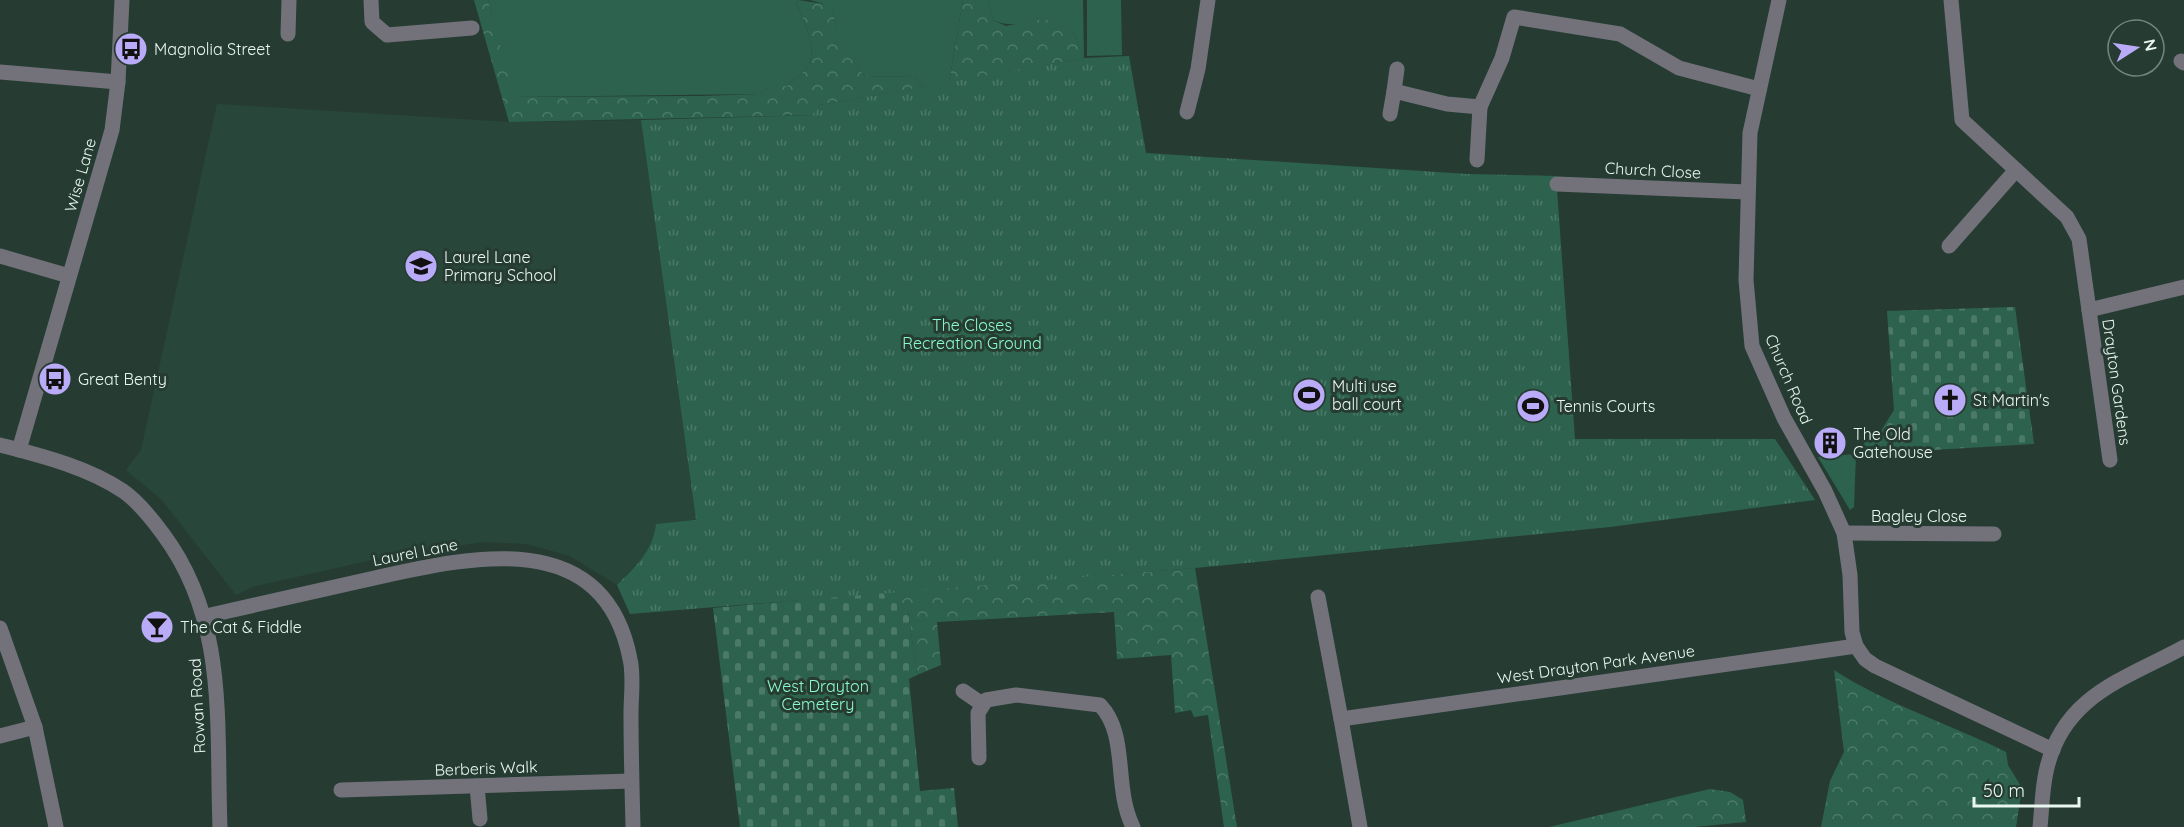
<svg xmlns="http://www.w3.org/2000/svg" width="2184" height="827" font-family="Quicksand,sans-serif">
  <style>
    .built { fill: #28473a }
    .green { fill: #2d634e }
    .forest { fill: url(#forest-crowns) }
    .cemetery { fill: url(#cemetery-stones) }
    .park { fill: url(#park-tufts) }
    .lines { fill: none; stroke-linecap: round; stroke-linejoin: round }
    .minor { stroke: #73727b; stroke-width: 15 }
    .tertiary { stroke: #73727b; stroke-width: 15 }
    .labels { text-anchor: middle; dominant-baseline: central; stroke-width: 6; stroke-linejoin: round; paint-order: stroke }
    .poi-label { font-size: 16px; fill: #eaf7f1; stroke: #263c32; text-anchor: start }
    .street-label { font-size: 16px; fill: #eaf7f1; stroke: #263c32 }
    .park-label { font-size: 16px; fill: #8afacd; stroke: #263c32 }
  </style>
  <defs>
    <pattern id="forest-crowns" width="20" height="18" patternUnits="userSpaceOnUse" patternTransform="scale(1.5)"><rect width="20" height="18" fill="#2d634e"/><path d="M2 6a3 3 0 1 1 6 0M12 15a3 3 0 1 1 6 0" fill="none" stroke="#4c7a68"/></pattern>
    <pattern id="cemetery-stones" width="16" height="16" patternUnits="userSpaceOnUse" patternTransform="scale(1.5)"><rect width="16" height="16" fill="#2d634e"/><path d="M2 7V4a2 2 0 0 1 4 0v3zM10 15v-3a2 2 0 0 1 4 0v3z" fill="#4c7a68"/></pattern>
    <pattern id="park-tufts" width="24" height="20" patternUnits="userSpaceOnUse" patternTransform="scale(1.5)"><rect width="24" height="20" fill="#2d634e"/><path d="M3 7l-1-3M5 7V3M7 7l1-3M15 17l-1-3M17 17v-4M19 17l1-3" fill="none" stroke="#4c7a68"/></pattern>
  </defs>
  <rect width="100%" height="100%" fill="#263c32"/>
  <polygon class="built" points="217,104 509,122 641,120 696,521 656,524 654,541 647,553 617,585 570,556 527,544 484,542 398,554 252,587 236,595 162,500 126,470 141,450"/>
  <g class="green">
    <path d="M488 0H798L796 4C804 19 818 50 808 66 804 73 793 80 787 86H769L760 94 513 97Z"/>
    <path d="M810 0H963L949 83 923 87 914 77 865 76C853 62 842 48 837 30 834 21 835 14 831 6Z"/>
    <path d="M988 0H1083L1084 58 1073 31C1036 10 1020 33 993 20Z"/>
    <polygon points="1087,0 1121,0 1122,55 1087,56"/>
    <polygon points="1856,454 1854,507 1850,510 1818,457"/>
  </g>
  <g class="forest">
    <path d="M474 0H488L514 97 701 96 760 94 769 86H787C793 80 804 73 808 66 818 50 804 19 796 4L798 0 831 5C835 14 834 21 837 29 842 47 853 62 865 76L914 77 923 87 820 105 814 115 509 122Z"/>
    <polygon points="963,0 988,0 993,20 1006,26 1034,20 1049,20 1064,25 1073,31 1084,58 949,83"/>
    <polygon points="1195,568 1237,827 1224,827 1208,715 1194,717 1191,710 1175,713 1171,655 1117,659 1114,612 937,622 941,665 917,675 908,611 886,599 883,592"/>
    <path d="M1834 670C1886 704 1950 724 2006 752L2008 765 2022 788 2016 827H1821L1830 781 1844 752Z"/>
    <polygon points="1710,789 1730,792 1743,800 1746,822 1694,827 1549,827"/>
  </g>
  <g class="cemetery">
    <polygon points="2015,307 2034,444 1865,454 1864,442 1877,437 1894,410 1887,311"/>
    <polygon points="883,592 886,599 902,604 908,611 917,675 909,679 920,791 954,788 958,827 740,827 713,608"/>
  </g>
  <path class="park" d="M1129 56 1146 153 1467 174 1556 176 1575 439H1775L1815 500 1610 527 1195 568 630 614 617 585C636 566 653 551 656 524L696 520 641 120 814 115 820 105 1084 58Z"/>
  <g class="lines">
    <g class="minor">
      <polyline points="371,0 372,22 387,35 472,28"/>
      <polyline points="1951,0 1962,120 2067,217 2079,239 2110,460"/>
      <polyline points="288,34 289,0"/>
      <polyline points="2181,61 2184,63"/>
      <polyline points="1397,69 1394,91 1447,104 1480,107 1502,58 1514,17 1620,34 1679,68 1759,89"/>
      <polyline points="0,72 118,82"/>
      <polyline points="1187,112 1198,69 1208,0"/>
      <polyline points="1390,114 1394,91"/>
      <polyline points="1477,160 1480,107"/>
      <polyline points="1557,184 1747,192"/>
      <polyline points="1949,246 2016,170"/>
      <polyline points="0,256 69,276"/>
      <polyline points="2089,310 2184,287"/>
      <path d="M0 445C42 456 87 467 123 491 139 502 152 519 163 534 228 621 216 724 220 827"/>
      <polyline points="19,450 112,130 118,82 122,0"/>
      <polyline points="1844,533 1994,534"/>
      <polyline points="1318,597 1341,719 1856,646"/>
      <path d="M206 616C257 604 309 593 361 581 460 559 603 520 630 659 634 675 631 696 631 713 631 751 632 789 633 827"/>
      <polyline points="0,628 35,727 56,827"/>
      <polyline points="963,691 982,704"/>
      <polyline points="1341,719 1360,827"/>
      <polyline points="0,736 35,727"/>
      <path d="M979 758 978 713 986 700 1016 695 1100 705C1129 735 1113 787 1133 827"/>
      <polyline points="477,786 480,819"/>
      <polyline points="341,790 631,781"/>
    </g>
    <g class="tertiary">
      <polyline points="1779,0 1750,133 1746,280 1752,346 1784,418 1825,491 1844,533 1850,575 1852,632 1856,646 1865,659 1875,666 2053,750"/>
      <path d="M2040 827C2042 809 2042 790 2046 772 2062 696 2123 680 2184 647"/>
    </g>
  </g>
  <defs>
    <g id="bus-disc" transform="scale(1.725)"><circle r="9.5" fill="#b9abf7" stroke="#263c32"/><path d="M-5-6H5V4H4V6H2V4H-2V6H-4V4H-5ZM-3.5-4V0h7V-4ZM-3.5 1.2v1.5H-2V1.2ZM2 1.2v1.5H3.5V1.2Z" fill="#111"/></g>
    <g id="school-disc" transform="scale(1.725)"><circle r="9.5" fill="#b9abf7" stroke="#263c32"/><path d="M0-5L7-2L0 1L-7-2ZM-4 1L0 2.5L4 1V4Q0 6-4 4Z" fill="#111"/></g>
    <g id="stadium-disc" transform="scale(1.725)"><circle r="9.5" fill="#b9abf7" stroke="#263c32"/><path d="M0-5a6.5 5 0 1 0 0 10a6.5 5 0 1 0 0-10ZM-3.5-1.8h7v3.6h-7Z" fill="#111"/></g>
    <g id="church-disc" transform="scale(1.725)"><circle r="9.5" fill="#b9abf7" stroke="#263c32"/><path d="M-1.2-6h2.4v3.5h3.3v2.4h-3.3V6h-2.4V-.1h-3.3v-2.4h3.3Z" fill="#111"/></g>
    <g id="building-disc" transform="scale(1.725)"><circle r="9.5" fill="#b9abf7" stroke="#263c32"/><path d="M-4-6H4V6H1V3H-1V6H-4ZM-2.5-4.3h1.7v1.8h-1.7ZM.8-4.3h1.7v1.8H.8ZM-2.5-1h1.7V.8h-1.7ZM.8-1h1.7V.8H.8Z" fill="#111"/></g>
    <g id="bar-disc" transform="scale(1.725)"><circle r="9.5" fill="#b9abf7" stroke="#263c32"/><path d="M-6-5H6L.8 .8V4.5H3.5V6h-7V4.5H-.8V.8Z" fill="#111"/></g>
  </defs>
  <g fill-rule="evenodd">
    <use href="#bus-disc" x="131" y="49"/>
    <use href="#school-disc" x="421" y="266"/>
    <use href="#bus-disc" x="55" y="379"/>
    <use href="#stadium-disc" x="1309" y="395"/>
    <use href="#church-disc" x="1950" y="400"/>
    <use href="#stadium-disc" x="1533" y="406"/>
    <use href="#building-disc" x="1830" y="443"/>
    <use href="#bar-disc" x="157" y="627"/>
  </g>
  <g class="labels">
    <g class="poi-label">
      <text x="154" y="49">Magnolia Street</text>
      <text x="444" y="257">Laurel Lane<tspan x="444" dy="18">Primary School</tspan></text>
      <text x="78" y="379">Great Benty</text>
      <text x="1332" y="386">Multi use<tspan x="1332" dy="18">ball court</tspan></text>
      <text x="1973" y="400">St Martin's</text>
      <text x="1556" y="406">Tennis Courts</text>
      <text x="1853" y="434">The Old<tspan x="1853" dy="18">Gatehouse</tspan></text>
      <text x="180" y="627">The Cat &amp; Fiddle</text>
    </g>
    <g class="street-label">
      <text transform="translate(1653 170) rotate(3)">Church Close</text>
      <text transform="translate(80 175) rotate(-74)">Wise Lane</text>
      <text transform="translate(1789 379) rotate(67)">Church Road</text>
      <text transform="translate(2117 382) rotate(82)">Drayton Gardens</text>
      <text x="1919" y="516">Bagley Close</text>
      <text transform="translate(415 552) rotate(-11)">Laurel Lane</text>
      <text transform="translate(1596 664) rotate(-8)">West Drayton Park Avenue</text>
      <text transform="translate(197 706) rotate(-93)">Rowan Road</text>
      <text transform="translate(486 768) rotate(-2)">Berberis Walk</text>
    </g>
    <g class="park-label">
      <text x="972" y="325">The Closes<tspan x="972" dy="18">Recreation Ground</tspan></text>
      <text x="818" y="686">West Drayton<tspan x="818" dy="18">Cemetery</tspan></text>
    </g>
  </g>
  <g transform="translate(2136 48) rotate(78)"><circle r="28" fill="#263c32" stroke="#74877e" stroke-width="1.5"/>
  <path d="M0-4.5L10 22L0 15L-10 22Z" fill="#b9abf7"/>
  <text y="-9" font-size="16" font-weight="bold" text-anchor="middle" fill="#eaf7f1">N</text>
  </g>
  <path d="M1974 797v9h105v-9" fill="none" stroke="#eaf7f1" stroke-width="3"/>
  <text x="1983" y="797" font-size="18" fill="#eaf7f1" stroke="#263c32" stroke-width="4.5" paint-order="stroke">50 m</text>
</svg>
